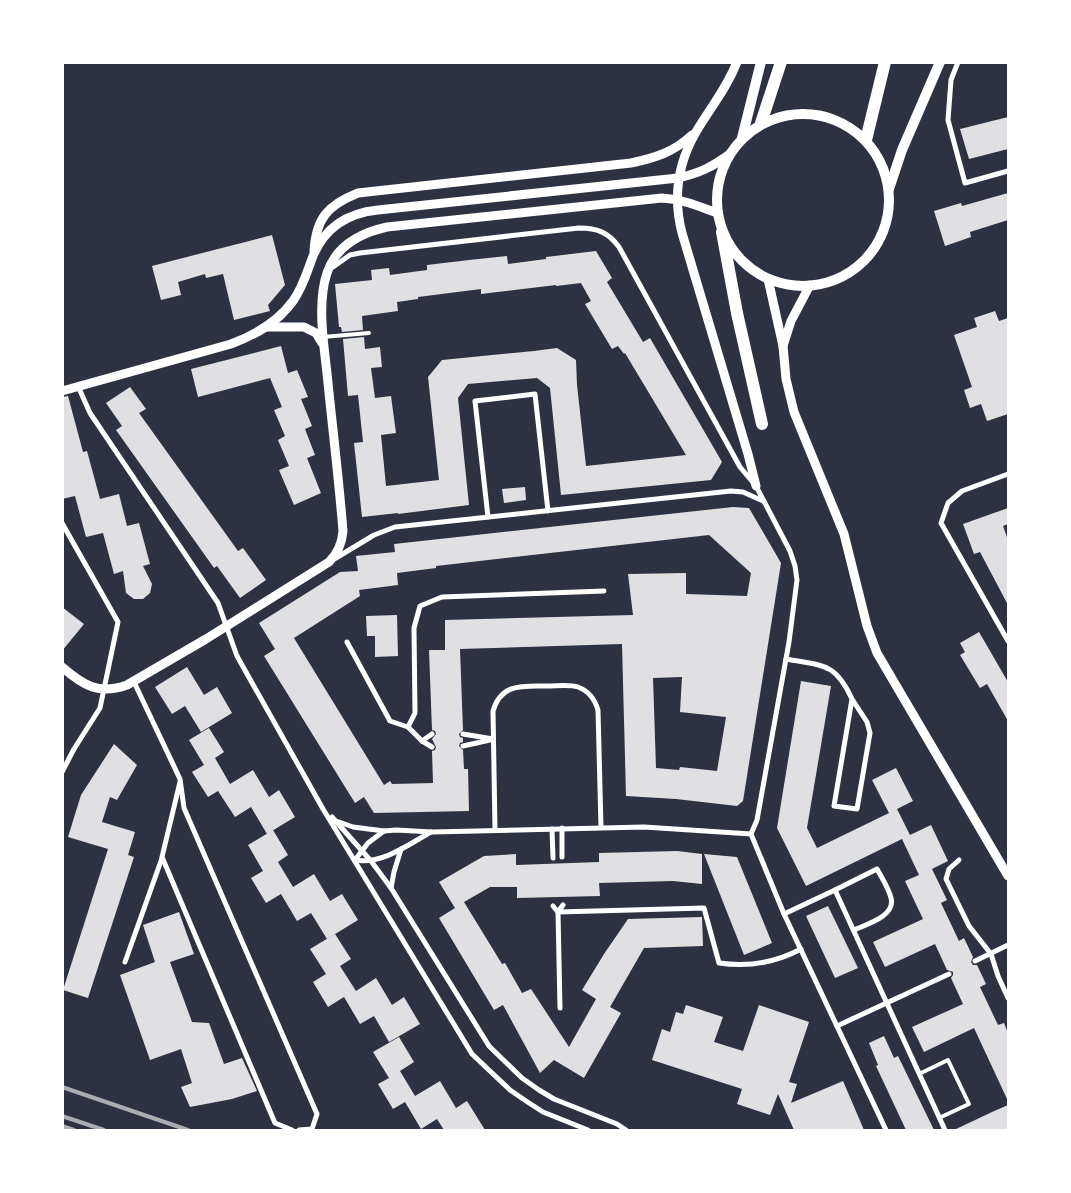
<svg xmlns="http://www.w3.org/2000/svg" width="1071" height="1193" font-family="'Fira Sans',sans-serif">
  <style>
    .building { fill: #e0e0e3; fill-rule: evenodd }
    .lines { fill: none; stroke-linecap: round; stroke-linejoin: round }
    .service { stroke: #fff; stroke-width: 4 }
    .minor { stroke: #fff; stroke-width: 5 }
    .tertiary { stroke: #fff; stroke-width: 9 }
    .secondary { stroke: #fff; stroke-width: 10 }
    .trunk { stroke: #fff; stroke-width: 12 }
    .rail { stroke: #abadb3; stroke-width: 4 }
  </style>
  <rect width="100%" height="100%" fill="#2d3142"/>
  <g class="building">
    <polygon points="1008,117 1008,149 969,159 960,129"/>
    <polygon points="1008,193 1008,220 970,232 971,237 945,246 934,211 961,203 962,206"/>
    <polygon points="272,235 285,285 268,305 270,311 234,320 223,274 206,278 205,274 178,282 181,295 161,300 152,266"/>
    <polygon points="596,251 612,278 607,282 643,342 650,338 722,462 711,480 561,495 550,388 537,378 468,384 458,398 469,505 398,514 398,513 362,517 354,443 363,442 358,395 348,396 343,339 364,337 365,349 380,347 382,367 371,368 375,398 391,396 396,433 381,435 386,486 439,480 428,377 442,360 534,351 557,348 576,360 577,385 586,466 686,455 625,353 624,354 618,346 612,349 585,304 591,301 581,283 556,286 556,285 481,294 481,289 418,297 418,299 397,302 398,311 362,316 363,330 342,332 341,327 339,327 335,284 372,280 371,270 389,268 390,275 427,270 427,265 469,260 507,256 508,264 546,259 546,257"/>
    <polygon points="995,311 999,321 1008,318 1008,414 987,421 981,404 970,408 964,390 972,387 954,335 977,327 974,318"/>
    <polygon points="281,346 288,373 297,370 308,397 301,399 312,426 305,429 315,455 307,458 321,493 294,505 279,470 289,466 278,440 285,436 274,410 282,407 270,378 198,397 191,369"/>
    <polygon points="130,387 146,409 139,413 238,551 243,548 266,580 240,598 217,566 214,568 116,430 122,426 106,403"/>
    <polygon points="68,396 83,452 87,451 100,499 119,494 127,526 139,523 150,564 143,566 152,584 150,593 143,599 134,599 126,593 123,571 114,574 103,533 86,537 75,496 62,499 62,397"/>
    <polygon points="525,487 526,500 504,503 502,489"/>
    <path d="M733 507 749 508 781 563 743 801 737 806 676 799 626 796 622 644 460 649 463 730 459 734 460 737 463 738V742L460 743 459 746 463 750 464 769H468L469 811 374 813 364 797 355 803 264 656 275 649 259 623 340 572 358 571 356 556 395 552 394 544ZM709 535 751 573 747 596 686 594V573L628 574 633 615 445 620V650H429L432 730 435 731 436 734 432 739 436 747 435 750 432 751 433 783 392 784 390 781 384 785 294 638 360 596 359 590 398 585 397 573 436 568V566ZM682 677 680 712 726 717 717 771 680 767 679 770 656 768 653 678Z"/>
    <polygon points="1008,508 1008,524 1003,526 1008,540 1008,605 980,552 974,554 963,524"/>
    <polygon points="62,607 84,624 62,651"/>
    <polygon points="397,615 398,656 375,657 375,636 367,636 366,616"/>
    <polygon points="979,632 1008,682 1008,721 987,684 980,688 960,655 965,652 960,643"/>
    <polygon points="187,667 204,695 217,687 232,713 201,732 185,706 172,714 155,687"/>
    <polygon points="801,681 831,686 807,828 817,848 889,813 872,780 896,768 913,801 897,809 910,835 931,825 948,861 932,869 947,900 941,903 959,941 964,938 973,957 971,962 973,965 977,965 986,984 980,987 998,1025 1004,1023 1008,1033 1008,1101 974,1028 924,1052 912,1027 963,1004 951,978 953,975 953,972 947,970 935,944 885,967 873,942 923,919 905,881 919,875 902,839 806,886 777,828"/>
    <polygon points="209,728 224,752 215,758 230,784 253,770 269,797 279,790 295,817 267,834 251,807 235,817 218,791 208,797 192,772 204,765 189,740"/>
    <polygon points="114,744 137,765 117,800 110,797 102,822 135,832 128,855 134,857 88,998 63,990 108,849 68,837 81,795"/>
    <polygon points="273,830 288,855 278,862 293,887 314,874 330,901 342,894 358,920 327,939 311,913 297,921 281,894 266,903 251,878 263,871 248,845"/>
    <polygon points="677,851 702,854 702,884 673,881 599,883 600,896 517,898 517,887 490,887 464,902 502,964 505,963 522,993 531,989 569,1047 596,999 582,990 604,954 628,919 702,917 703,946 644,948 610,1007 621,1013 584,1078 554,1060 540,1073 503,1005 494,1010 439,918 455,908 439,882 484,856 516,854 516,865 599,862 599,853"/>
    <polygon points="704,854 737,857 772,943 744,955"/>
    <polygon points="828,906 858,968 835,978 806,916"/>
    <polygon points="179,912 194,954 170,962 192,1022 209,1023 224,1064 242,1058 257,1091 232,1099 190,1107 181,1087 192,1083 181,1049 150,1060 120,975 155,962 143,925"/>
    <polygon points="335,934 351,959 340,966 356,991 376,978 392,1005 404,997 420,1024 389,1042 374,1016 360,1024 344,997 328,1007 313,982 326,974 310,949"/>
    <polygon points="686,1005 723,1017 714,1042 743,1051 759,1005 809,1022 789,1082 797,1084 791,1103 843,1081 864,1130 794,1130 778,1094 770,1115 737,1104 742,1089 652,1060 662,1029 670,1032 676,1012 683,1014"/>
    <polygon points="884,1036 894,1058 898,1056 934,1130 906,1130 876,1066 878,1065 869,1043"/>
    <polygon points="399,1037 414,1062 400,1071 415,1096 440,1081 456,1108 467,1101 485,1130 444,1130 437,1119 421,1129 405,1102 393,1109 378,1084 389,1078 373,1052"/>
    <polygon points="1008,1105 1008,1130 954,1130 992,1112"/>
  </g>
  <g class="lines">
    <g class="service">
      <polyline points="323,337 369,333"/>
      <polyline points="919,1074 948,1060 969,1104 939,1118"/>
    </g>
    <g class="minor">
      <polyline points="958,62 951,80 948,120 965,183 1008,171"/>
      <path d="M333 267 350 255 360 253 579 228C597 228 608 232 619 247L740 467 756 486 790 551 795 566 797 580 789 642 757 820 751 834 784 914 886 1130"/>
      <polyline points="78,386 90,413 218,603 237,656 323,809 472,1054 510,1090 526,1101 543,1112 588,1130"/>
      <polyline points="1008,474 962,491 948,503 941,523 1008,641"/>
      <polyline points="488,517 475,401 535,394 548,511"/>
      <polyline points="62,523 118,622 100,708 74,749 62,772"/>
      <polyline points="336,558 374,535 395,527 731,491 743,492 763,501"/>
      <polyline points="347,642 390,721 408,727"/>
      <path d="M786 659C823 666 835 662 852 699L834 806 857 809 870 733 867 722 852 699"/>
      <polyline points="134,682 180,779 184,808 317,1114 312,1129 299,1130"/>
      <polyline points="463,734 493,739"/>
      <polyline points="422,741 432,734"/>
      <polyline points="463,746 490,740"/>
      <polyline points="432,747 422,741 408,727 415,713 414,628 420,606 442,597 604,591"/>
      <polyline points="180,782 162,857 275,1123 292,1130"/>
      <polyline points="332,817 371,861 391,888 489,1046 522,1078 539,1090 554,1099 617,1124 626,1130"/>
      <polyline points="336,821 353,827 384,831 396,830 432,832 644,827 751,834"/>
      <polyline points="562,828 562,857"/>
      <polyline points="552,829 553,858"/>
      <path d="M495 830 493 711C501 683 523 686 547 686 557 686 569 684 578 687 589 691 595 700 598 710L601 827"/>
      <path d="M355 860C382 865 409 844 431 832"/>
      <polyline points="355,860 368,843 384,831"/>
      <polyline points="959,860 949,869 946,879 969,926 991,954 998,976 1008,998"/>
      <polyline points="391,888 394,872 401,849"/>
      <polyline points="553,906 558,912 560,1008"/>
      <path d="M558 912 704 908 719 963C747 967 775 963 801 949"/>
      <polyline points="558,912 563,905"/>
      <polyline points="784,914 835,890"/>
      <path d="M854 930C867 924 896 916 891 898 889 889 882 878 877 869L835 890 945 1130"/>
      <polyline points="975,961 1008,945"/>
      <polyline points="125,962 162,858"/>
      <polyline points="837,1026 949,974"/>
    </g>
    <g class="tertiary">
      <path d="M737 62C726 90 710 108 696 132 678 163 673 198 682 233L748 454 756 486"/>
      <path d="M314 251C316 218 328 205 358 193L631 163C655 158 674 152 692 135"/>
      <polyline points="768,279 783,346 786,379 794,412 844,534 867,626 877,653 1008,876"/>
      <polyline points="267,327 304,327 316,333 322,343"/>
      <polyline points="783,346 791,321 810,285"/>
      <path d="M62 391 231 344C255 335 277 323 293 301 303 287 307 272 313 256 325 227 348 213 378 210L678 178C700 173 712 167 730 154"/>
      <path d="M62 667C84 686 99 695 127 685L206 639 329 562C338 553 342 544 343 531 339 481 333 432 328 383 325 350 316 306 327 273 336 246 360 233 387 227L662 198C682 199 698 206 717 213"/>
    </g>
    <g class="secondary">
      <circle cx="803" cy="200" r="86"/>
      <polyline points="742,138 761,62"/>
      <polyline points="889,189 902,150 940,62"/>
    </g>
    <g class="trunk">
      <polyline points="761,123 781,62"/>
      <polyline points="866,140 885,62"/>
      <polyline points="722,232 737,313 762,424"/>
    </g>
    <g class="rail">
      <polyline points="62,1087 188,1130"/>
      <polyline points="62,1116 104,1130"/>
      <polyline points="62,1126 74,1130"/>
    </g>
  </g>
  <rect width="1071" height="1193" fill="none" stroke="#ffffff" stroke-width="128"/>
</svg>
